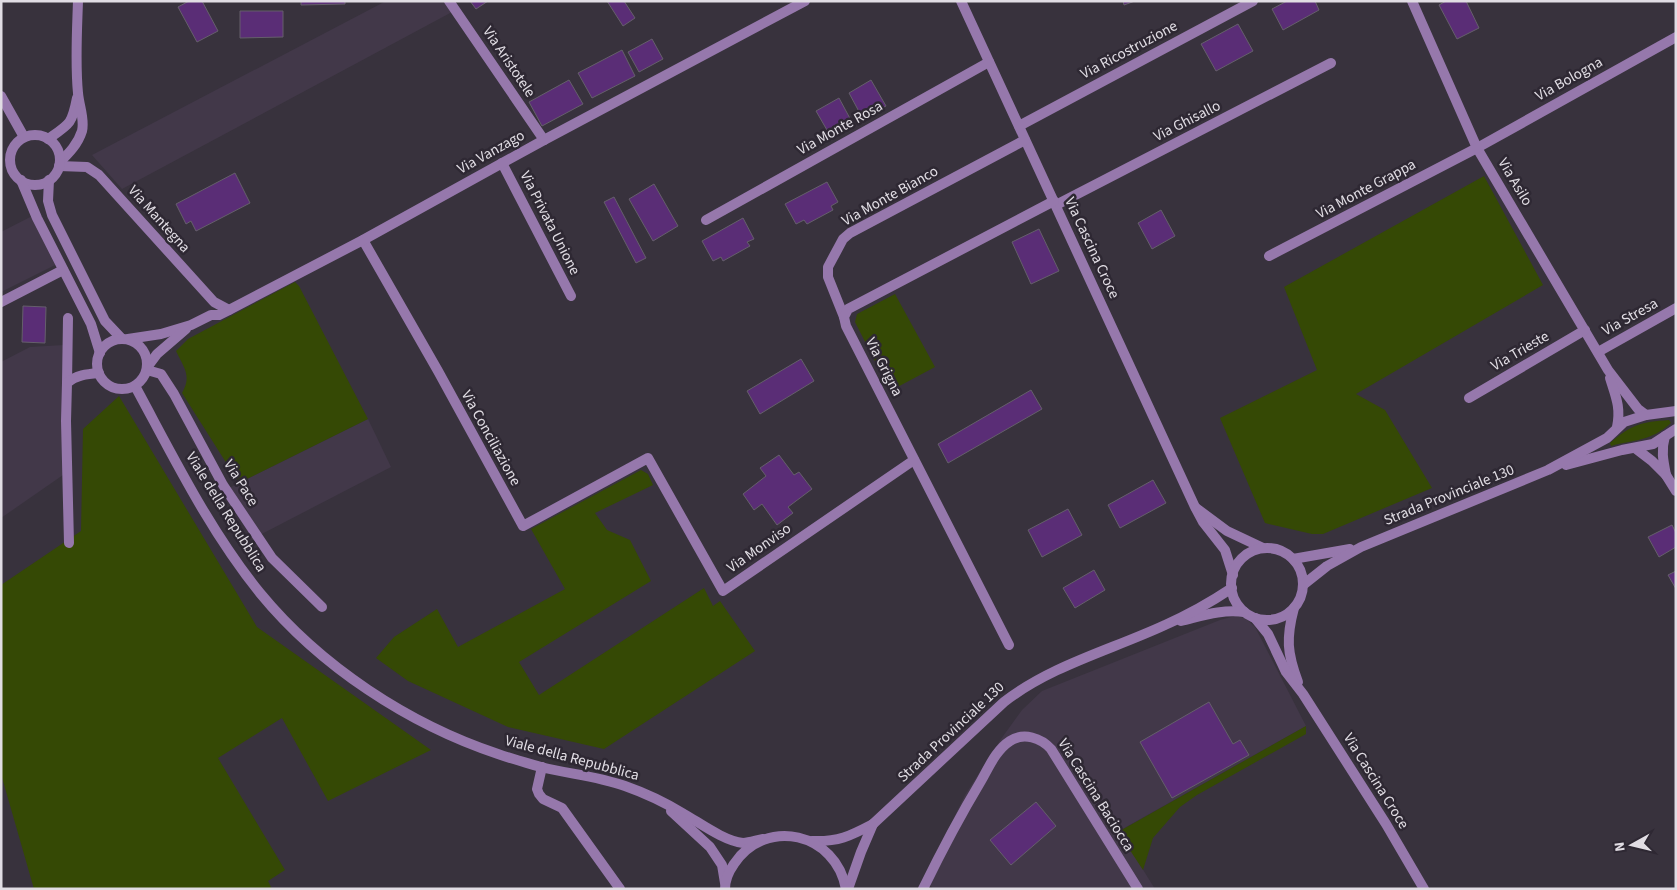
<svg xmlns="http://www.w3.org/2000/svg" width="1677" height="890" font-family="'Source Sans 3',sans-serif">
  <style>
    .built { fill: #423849 }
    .green { fill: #354905 }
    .building { fill: #5a2d76; stroke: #655f6b }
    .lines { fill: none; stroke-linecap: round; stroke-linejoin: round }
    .minor { stroke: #9678ac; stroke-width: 10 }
    .tertiary { stroke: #9678ac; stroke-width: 10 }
    .labels { text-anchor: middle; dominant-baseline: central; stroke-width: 5; stroke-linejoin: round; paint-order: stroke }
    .street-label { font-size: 15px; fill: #e1dde4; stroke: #2e2833 }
  </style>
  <rect width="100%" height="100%" fill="#38323d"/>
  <g class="built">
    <polygon points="386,1 445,1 452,12 122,189 92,155"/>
    <polygon points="38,213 63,261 1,292 1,232"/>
    <polygon points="64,345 63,475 1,518 1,362 30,347"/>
    <polygon points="368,419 391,467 252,539 223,491"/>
    <polygon points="1235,616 1245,618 1255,627 1306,726 1119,831 1155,889 933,889 925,877 965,795 1001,739 1022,710 1042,691 1220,620"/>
  </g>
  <g class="green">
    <polygon points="1484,176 1543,285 1356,394 1385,410 1432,488 1323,534 1312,534 1265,523 1220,418 1317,370 1284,287"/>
    <path d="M295 282 299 286 368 419 239 483 182 393C192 376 184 368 176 351L188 339Z"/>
    <polygon points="895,294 935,367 890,391 855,322 857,314"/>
    <polygon points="119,396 257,627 431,750 328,801 282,718 218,758 285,870 268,881 272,889 34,889 1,774 1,585 81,531 83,429"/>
    <path d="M1669 420 1671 423C1650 442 1635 439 1611 446L1610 443C1632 424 1641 422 1669 420Z"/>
    <polygon points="641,470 648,474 653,485 595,513 607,530 630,540 651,581 519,662 539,695 704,588 713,606 720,601 755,651 604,749 508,727 408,681 376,658 394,637 437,609 458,647 565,589 531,529"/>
    <polygon points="1306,726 1306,734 1197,795 1180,807 1153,838 1143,870 1118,832"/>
  </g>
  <g class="building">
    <polygon points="189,1 202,1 218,31 197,42 178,7"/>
    <polygon points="301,1 345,1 345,4 301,5"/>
    <polygon points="470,1 488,1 476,9"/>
    <polygon points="607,1 624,1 635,18 623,26"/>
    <polygon points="1123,1 1135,1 1124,5"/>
    <polygon points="1287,1 1315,1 1319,10 1283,30 1272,9"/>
    <polygon points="1446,1 1466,1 1479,28 1457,39 1439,5"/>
    <polygon points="240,11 283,11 283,37 240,38"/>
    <polygon points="1238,24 1253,51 1216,71 1201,44"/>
    <polygon points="652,39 663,59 639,72 628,52"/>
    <polygon points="622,50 635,76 592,98 578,73"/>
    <polygon points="569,80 583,104 542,126 529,102"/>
    <polygon points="871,80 886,106 863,119 849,93"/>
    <polygon points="839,98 853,124 831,137 816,111"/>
    <polygon points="235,173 250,203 196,231 191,221 186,224 176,204"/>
    <polygon points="827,182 838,202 831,206 833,210 807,224 804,220 796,224 785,204"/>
    <polygon points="654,184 678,226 653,241 629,199"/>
    <polygon points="614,197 646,258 636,263 604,202"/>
    <polygon points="1161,210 1175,236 1152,249 1138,223"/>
    <polygon points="743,218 754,239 747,242 750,246 723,261 721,257 713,261 702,241"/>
    <polygon points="1039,229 1059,271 1031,284 1012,242"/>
    <polygon points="23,306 46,307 45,343 22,342"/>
    <polygon points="801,359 814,381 760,414 747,391"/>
    <polygon points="1031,390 1042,409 948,463 938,444"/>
    <polygon points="779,455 794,475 799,472 812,489 788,507 793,513 777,525 762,504 754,510 743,494 766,476 760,468"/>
    <polygon points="1153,480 1166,503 1120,528 1108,505"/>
    <polygon points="1068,509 1082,535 1042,557 1028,530"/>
    <polygon points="1672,525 1676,533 1676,547 1659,557 1648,537"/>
    <polygon points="1094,570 1105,590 1075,608 1063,588"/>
    <polygon points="1676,571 1676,589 1668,575"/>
    <polygon points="1209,702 1233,744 1240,740 1249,755 1172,798 1140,742"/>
    <polygon points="1036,802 1056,826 1011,865 990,840"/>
  </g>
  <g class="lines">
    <g class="minor">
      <polyline points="449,1 544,140"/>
      <polyline points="961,1 1195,507 1203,522 1225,550 1233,575"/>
      <polyline points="1412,1 1477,148 1608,370 1638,409 1646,415"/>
      <polyline points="1019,126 1253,1"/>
      <path d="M48 139C70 124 72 124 77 98"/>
      <path d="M60 162C69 153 78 144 82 131 85 119 79 106 78 93 75 63 77 32 78 1"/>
      <polyline points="502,163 571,296"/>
      <polyline points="59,166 87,167 99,175 214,302 229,310"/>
      <polyline points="1056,205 1331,63"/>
      <polyline points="706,220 989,62"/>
      <polyline points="363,240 438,371 523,526 648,458 723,591 914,460"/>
      <polyline points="1269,256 1477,148 1676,37"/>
      <polyline points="1,302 63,270"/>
      <polyline points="844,317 828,277 828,267 843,239 850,233 1025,140"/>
      <polyline points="128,339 161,334 191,325 211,315 219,315 229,310 363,240 544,140 805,1"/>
      <polyline points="1598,352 1676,308"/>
      <polyline points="148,366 157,354 186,329"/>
      <polyline points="147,370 161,374 174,394 223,485 272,558 322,607"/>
      <path d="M1610 378C1616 397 1621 408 1617 427"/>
      <polyline points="67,383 68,318"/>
      <polyline points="1469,398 1585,330"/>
      <path d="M1635 448 1652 461 1666 475C1663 460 1661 450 1665 436"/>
      <polyline points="1666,475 1676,491"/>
      <polyline points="1196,508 1227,531 1263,548"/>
      <path d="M69 543 66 421 67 383C76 375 87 374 99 373"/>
      <path d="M1294 608C1286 638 1287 653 1298 682"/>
      <polyline points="1255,618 1268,634 1286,672 1303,694 1386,824 1424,889"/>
      <polyline points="1009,645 846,326 844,317 848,309 1054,201"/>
      <polyline points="542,767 537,789 539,794 543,799 562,808 620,889"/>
      <path d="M923 889C941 852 960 816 981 781 989 767 996 750 1010 741 1024 732 1041 738 1051 749L1138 889"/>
    </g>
    <g class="tertiary">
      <polyline points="1,96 24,137"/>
      <circle cx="35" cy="160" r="25"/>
      <polyline points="21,180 37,218 91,324 100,353"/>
      <polyline points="49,180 48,201 52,215 105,321 122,339"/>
      <circle cx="122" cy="364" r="25"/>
      <path d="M135 386C173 456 209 530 260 593 320 666 408 724 498 754 512 759 527 763 541 767 569 774 597 776 625 786 645 793 666 803 684 814 700 823 724 841 743 843 749 843 757 840 763 839"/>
      <polyline points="1566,465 1622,450 1653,444 1676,429"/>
      <circle cx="1267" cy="584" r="36"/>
      <polyline points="1293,559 1350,549"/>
      <polyline points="1303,585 1327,566 1361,547 1548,470 1607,438 1624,422 1646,415 1676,411"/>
      <path d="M1181 621C1202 616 1222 609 1244 612"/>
      <polyline points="671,811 710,847 722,865 725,883"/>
      <path d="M812 841C839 842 850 836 873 824L1004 702C1052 665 1111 650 1165 625 1188 615 1211 602 1232 588"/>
      <path d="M725 889C725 880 729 871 734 864 766 816 836 833 846 889"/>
      <polyline points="848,889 861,852 873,824"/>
    </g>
  </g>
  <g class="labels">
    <g class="street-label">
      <text transform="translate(1129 50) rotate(-28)">Via Ricostruzione</text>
      <text transform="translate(509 62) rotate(56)">Via Aristotele</text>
      <text transform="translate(1569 79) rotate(-29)">Via Bologna</text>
      <text transform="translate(1187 121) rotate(-27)">Via Ghisallo</text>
      <text transform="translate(840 128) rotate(-29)">Via Monte Rosa</text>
      <text transform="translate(491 152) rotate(-29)">Via Vanzago</text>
      <text transform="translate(1515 182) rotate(59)">Via Asilo</text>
      <text transform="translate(1366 189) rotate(-28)">Via Monte Grappa</text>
      <text transform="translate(890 196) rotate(-29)">Via Monte Bianco</text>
      <text transform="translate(159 219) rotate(48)">Via Mantegna</text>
      <text transform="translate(550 223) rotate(63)">Via Privata Unione</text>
      <text transform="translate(1092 248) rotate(65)">Via Cascina Croce</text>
      <text transform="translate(1630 317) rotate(-29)">Via Stresa</text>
      <text transform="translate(1520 351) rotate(-30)">Via Trieste</text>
      <text transform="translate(884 367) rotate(63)">Via Grigna</text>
      <text transform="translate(491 438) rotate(61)">Via Conciliazione</text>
      <text transform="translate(241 483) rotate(58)">Via Pace</text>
      <text transform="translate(1449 495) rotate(-22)">Strada Provinciale 130</text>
      <text transform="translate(226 512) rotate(58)">Viale della Repubblica</text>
      <text transform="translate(759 548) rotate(-35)">Via Monviso</text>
      <text transform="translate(951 732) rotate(-43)">Strada Provinciale 130</text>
      <text transform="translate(572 758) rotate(15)">Viale della Repubblica</text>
      <text transform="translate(1376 781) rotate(58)">Via Cascina Croce</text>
      <text transform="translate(1096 795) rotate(58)">Via Cascina Baciocca</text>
    </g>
  </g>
  <rect width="1677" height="890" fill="none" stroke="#e1dde4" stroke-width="5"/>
  <g transform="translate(1632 845) rotate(262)" stroke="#2e2833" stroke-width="4" paint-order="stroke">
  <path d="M0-4L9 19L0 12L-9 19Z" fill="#e1dde4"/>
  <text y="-8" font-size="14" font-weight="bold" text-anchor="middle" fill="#e1dde4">N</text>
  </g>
</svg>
